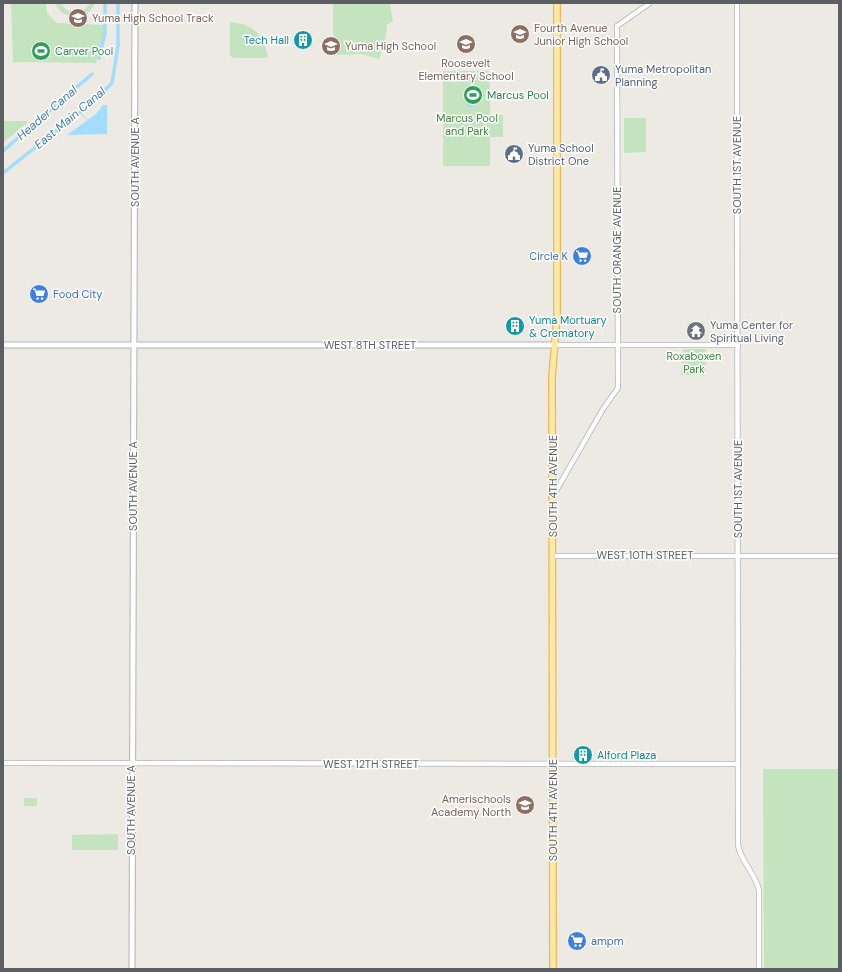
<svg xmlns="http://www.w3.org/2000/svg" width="842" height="972" viewBox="0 0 842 972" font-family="'DM Sans',sans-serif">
  <rect width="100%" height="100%" fill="#edeae3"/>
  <g fill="#c3e4bf">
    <polygon points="11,3 46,3 47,13 57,23 104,25 104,34 96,63 13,62"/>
    <path d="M55 3H61C68 16 83 15 90 3H95C88 22 63 21 55 3Z"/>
    <polygon points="333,3 390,4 393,22 387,24 385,42 379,59 361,54 336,55 336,38 333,34"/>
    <path d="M230 22C254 24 264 35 268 58H233L230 55Z"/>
    <polygon points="443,71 490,71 490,115 503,115 503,137 490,137 490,166 443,166"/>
    <polygon points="624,118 646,118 646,152 624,153"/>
    <polygon points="3,121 27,121 28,122 3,143"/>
    <polygon points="683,349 706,349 706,375 681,375"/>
    <polygon points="763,769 839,769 839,969 764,969"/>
    <rect x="24" y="798" width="13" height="8"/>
    <polygon points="118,834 118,850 72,850 72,835"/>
  </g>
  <g fill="#a3ddfd">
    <polygon points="467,89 479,89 479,102 473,102 473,107 467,107"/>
    <polygon points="103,105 107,105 107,134 67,135 96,114"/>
  </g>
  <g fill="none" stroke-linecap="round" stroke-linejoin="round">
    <polyline stroke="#a3ddfd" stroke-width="1" points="80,112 87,120"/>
    <g stroke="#a3ddfd" stroke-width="3.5">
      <polyline points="99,58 105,33 105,3"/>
      <polyline points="3,151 92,74"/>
      <polyline points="3,173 94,101 112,83 118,46 118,3"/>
    </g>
    <g stroke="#b0b4b8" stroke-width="6">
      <g id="tertiary">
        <path d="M737 3 738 845C741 862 755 873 759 890V969"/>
        <polyline points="555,345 738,345"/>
        <polyline points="553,496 603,409 618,388 617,26 650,3"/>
        <polyline points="553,556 839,556"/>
        <polyline points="3,763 738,764"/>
      </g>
    </g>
    <g stroke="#afb3b8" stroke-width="7">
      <g id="secondary">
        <polyline points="3,345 555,345"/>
        <polyline points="132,969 135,3"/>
      </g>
    </g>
    <g stroke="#edb85b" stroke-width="8">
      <polyline id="primary" points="553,969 552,377 557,317 557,3"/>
    </g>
    <use href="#tertiary" stroke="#fff" stroke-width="4.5"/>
    <use href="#secondary" stroke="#fff" stroke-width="5"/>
    <use href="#primary" stroke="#fde8a8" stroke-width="5.5"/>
  </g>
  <defs>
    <g id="school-disc" transform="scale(1)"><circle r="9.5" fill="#8d6e63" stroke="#fff"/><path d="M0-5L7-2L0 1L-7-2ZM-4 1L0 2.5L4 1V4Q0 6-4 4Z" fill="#fff"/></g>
    <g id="building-disc" transform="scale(1)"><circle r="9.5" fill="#0f9aa8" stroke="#fff"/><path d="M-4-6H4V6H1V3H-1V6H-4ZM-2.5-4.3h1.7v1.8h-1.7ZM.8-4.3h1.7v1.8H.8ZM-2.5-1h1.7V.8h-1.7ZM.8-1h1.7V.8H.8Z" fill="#fff"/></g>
    <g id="stadium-disc" transform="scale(1)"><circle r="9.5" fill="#2e9e5b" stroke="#fff"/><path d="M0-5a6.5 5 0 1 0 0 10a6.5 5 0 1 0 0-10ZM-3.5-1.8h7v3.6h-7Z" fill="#fff"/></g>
    <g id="civic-disc" transform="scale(1)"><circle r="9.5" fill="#5c6f8a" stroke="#fff"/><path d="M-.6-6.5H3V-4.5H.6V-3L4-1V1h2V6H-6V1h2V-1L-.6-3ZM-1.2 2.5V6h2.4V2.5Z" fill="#fff"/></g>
    <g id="supermarket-disc" transform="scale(1)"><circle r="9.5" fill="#3f7fe0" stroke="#fff"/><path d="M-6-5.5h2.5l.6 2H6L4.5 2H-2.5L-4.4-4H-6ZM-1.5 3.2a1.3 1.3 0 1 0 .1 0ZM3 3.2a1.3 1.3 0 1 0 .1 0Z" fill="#fff"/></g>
    <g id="temple-disc" transform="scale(1)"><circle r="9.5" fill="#6b7280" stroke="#fff"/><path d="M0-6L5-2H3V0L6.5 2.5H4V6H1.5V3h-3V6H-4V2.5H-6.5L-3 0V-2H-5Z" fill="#fff"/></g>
  </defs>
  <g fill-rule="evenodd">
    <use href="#school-disc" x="78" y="18"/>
    <use href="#school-disc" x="520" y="34"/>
    <use href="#building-disc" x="303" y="40"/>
    <use href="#school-disc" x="466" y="44"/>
    <use href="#school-disc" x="331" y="46"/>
    <use href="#stadium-disc" x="41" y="51"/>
    <use href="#civic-disc" x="601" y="75"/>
    <use href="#stadium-disc" x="473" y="95"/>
    <use href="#civic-disc" x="514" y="154"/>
    <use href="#supermarket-disc" x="582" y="256"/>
    <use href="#supermarket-disc" x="39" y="294"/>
    <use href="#building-disc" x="515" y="326"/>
    <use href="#temple-disc" x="696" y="331"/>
    <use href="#building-disc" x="583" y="755"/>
    <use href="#school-disc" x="525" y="805"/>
    <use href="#supermarket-disc" x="577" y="941"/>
  </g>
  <g text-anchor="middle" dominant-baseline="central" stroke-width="3" stroke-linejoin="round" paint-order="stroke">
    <g font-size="11" fill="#785e54" stroke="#fff" text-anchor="start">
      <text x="92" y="18">Yuma High School Track</text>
      <text x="534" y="28">Fourth Avenue<tspan x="534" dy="13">Junior High School</tspan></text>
      <text x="345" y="46">Yuma High School</text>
      <text x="466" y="63" text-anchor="middle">Roosevelt<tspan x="466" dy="13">Elementary School</tspan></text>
      <text x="511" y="799" text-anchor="end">Amerischools<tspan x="511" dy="13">Academy North</tspan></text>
    </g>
    <g font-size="11" fill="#0d838f" stroke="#fff" text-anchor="start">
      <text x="289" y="40" text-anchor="end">Tech Hall</text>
      <text x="529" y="320">Yuma Mortuary<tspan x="529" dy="13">&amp; Crematory</tspan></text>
      <text x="597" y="755">Alford Plaza</text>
    </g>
    <g font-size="11" fill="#27864d" stroke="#fff" text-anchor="start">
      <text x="55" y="51">Carver Pool</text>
      <text x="487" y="95">Marcus Pool</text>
    </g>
    <g font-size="11" fill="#4e5e75" stroke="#fff" text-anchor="start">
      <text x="615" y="69">Yuma Metropolitan<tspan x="615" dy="13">Planning</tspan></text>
      <text x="528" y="148">Yuma School<tspan x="528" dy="13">District One</tspan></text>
    </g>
    <g font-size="11" fill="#3b8537" stroke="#fff">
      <text x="467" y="118">Marcus Pool<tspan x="467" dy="13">and Park</tspan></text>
      <text x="694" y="356">Roxaboxen<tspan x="694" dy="13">Park</tspan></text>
    </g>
    <g font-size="11" fill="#5b5f63" stroke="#fff">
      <text transform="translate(135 162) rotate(-90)">SOUTH AVENUE A</text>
      <text transform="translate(737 165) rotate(-90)">SOUTH 1ST AVENUE</text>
      <text transform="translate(617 250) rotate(-90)">SOUTH ORANGE AVENUE</text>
      <text x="370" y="345">WEST 8TH STREET</text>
      <text transform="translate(133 486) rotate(-90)">SOUTH AVENUE A</text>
      <text transform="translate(553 486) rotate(-90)">SOUTH 4TH AVENUE</text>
      <text transform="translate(738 489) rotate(-90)">SOUTH 1ST AVENUE</text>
      <text x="645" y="555">WEST 10TH STREET</text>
      <text x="371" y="764">WEST 12TH STREET</text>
      <text transform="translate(131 810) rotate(-90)">SOUTH AVENUE A</text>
      <text transform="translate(553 810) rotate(-90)">SOUTH 4TH AVENUE</text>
    </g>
    <g font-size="11" fill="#366cbe" stroke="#fff" text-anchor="start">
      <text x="568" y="256" text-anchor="end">Circle K</text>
      <text x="53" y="294">Food City</text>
      <text x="591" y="941">ampm</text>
    </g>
    <g font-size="11" fill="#5b616d" stroke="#fff" text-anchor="start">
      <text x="710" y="325">Yuma Center for<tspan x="710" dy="13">Spiritual Living</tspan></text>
    </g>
    <g font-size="12" font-style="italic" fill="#3e7aa6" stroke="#fff">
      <text transform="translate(47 113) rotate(-41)">Header Canal</text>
      <text transform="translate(70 118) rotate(-40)">East Main Canal</text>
    </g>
  </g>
  <rect width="842" height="972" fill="none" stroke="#5b5f63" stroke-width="8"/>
</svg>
